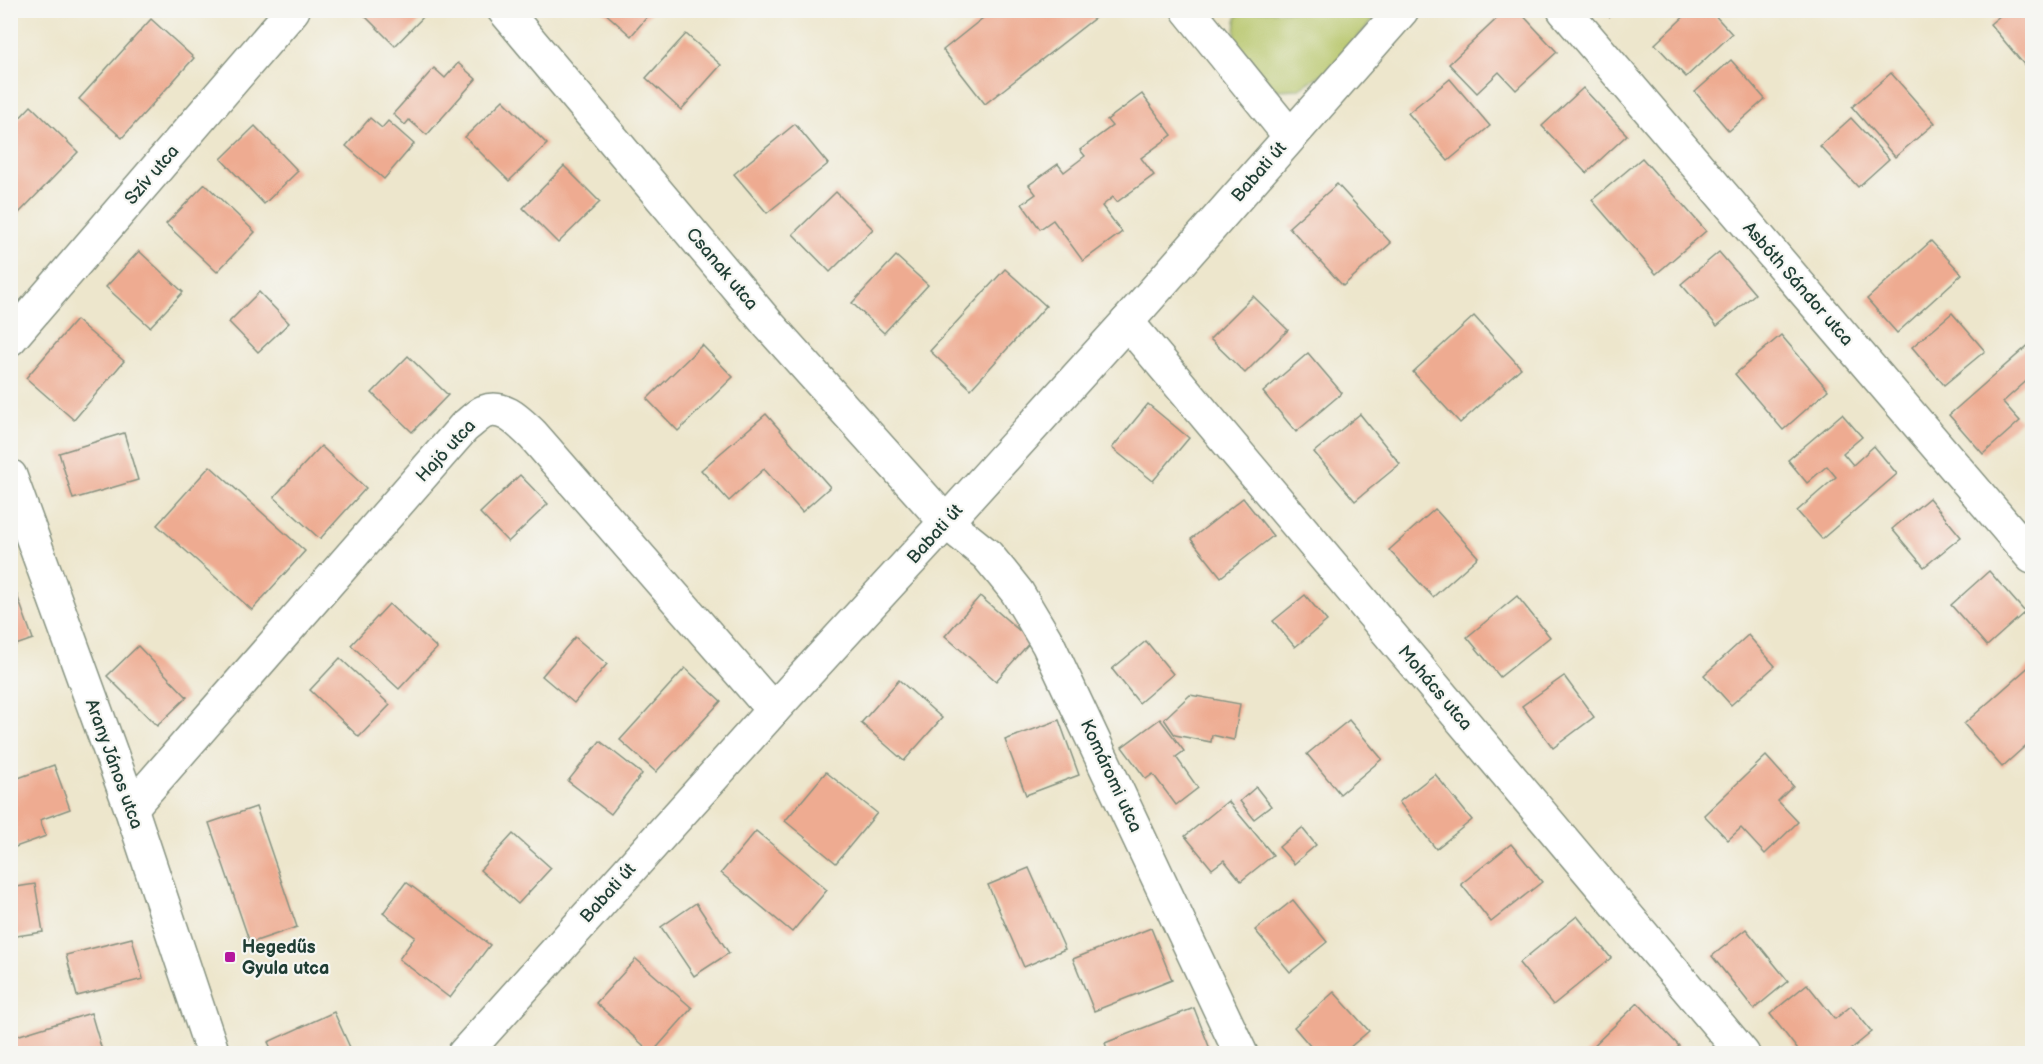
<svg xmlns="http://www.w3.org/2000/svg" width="2043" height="1064" viewBox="0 0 2043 1064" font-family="'Balsamiq Sans',sans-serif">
  <rect width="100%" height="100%" fill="#f6f6f2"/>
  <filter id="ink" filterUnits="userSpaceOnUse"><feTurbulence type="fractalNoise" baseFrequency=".0167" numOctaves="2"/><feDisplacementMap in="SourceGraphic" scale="12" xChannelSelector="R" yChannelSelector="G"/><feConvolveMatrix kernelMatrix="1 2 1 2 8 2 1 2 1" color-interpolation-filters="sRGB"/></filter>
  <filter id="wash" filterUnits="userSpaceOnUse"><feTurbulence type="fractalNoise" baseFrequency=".008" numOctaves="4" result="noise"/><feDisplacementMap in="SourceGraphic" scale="24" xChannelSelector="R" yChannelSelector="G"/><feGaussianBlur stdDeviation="1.35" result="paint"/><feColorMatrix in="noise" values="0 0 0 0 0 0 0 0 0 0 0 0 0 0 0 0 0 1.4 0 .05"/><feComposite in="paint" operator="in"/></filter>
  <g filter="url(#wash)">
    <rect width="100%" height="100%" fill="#ede6cc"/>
    <polygon fill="#b6c568" stroke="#6a814e" stroke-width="1.5" points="1242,11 1381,11 1329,70 1298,89 1276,90 1252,77 1239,59 1235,38 1236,18"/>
    <g id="blocks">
      <g fill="#eeab91">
        <polygon points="359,10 430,10 395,46"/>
        <polygon points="602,10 653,10 631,36"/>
        <polygon points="993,10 1105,10 985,104 943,50"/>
        <polygon points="1506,10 1518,10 1557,52 1516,90 1499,72 1477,93 1449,64"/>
        <polygon points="1604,10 1617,10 1610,17"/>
        <polygon points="1691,10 1710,10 1732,34 1686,77 1655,44"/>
        <polygon points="2007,10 2032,10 2032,62 2026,67 1990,24"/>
        <polygon points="151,19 194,58 122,138 79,99"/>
        <polygon points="686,34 721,65 681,110 646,78"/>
        <polygon points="1731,60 1765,99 1729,131 1695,92"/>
        <polygon points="458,63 476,79 427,135 409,120 405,125 393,114 434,68 445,78"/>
        <polygon points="1891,73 1935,123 1895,157 1852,107"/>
        <polygon points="1450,79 1490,126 1448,161 1408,113"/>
        <polygon points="1583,88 1627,135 1586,173 1542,126"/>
        <polygon points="1142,94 1172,135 1141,158 1154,175 1117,202 1113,197 1102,206 1122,232 1083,261 1053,220 1040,229 1022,204 1036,194 1029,185 1058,164 1064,172 1085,156 1080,150 1112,126 1107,120"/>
        <polygon points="503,100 547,144 509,181 465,137"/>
        <polygon points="31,106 78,152 18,214 10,207 10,128"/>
        <polygon points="370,118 382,128 388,121 414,144 384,179 346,146"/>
        <polygon points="1851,118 1889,159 1858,187 1820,146"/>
        <polygon points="795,124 828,164 767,213 734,174"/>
        <polygon points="255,126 298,171 264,204 221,159"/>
        <polygon points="1642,158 1706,231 1656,274 1592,200"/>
        <polygon points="564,166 600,202 558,243 523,208"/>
        <polygon points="205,184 255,232 217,272 166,224"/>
        <polygon points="1337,184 1391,243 1343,286 1289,227"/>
        <polygon points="836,192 873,229 830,272 793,234"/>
        <polygon points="1931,241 1962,274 1897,333 1867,299"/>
        <polygon points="139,251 183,292 150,327 106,287"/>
        <polygon points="1719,252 1755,294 1717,326 1681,284"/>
        <polygon points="896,256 928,285 884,333 852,303"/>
        <polygon points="1005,269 1046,306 971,389 930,351"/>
        <polygon points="259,292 289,323 258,352 229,322"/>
        <polygon points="1253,296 1288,330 1245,373 1210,339"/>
        <polygon points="1952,313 1985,351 1944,385 1912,347"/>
        <polygon points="1474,316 1521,368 1460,423 1413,372"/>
        <polygon points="76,320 124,361 74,420 26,378"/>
        <polygon points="1781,335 1828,390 1783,430 1735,374"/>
        <polygon points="2032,342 2032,376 2003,402 2020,421 1983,454 1949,415"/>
        <polygon points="702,345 733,377 678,431 647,399"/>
        <polygon points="1308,353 1342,393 1296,432 1263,392"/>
        <polygon points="408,356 448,395 412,432 372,393"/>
        <polygon points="1148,404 1189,438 1153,481 1112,448"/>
        <polygon points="766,414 830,487 802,512 764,469 729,501 701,470"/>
        <polygon points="1360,414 1400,464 1355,501 1314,452"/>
        <polygon points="1842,414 1862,437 1843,453 1853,465 1874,446 1897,474 1822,539 1797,511 1836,477 1827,466 1807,483 1788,460"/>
        <polygon points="124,433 138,480 73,499 59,453"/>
        <polygon points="321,446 366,488 320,539 274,497"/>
        <polygon points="210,466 305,551 252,610 157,525"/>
        <polygon points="520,475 548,504 508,542 480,513"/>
        <polygon points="1243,498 1273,536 1221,577 1191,539"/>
        <polygon points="1929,498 1961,537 1924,567 1892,529"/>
        <polygon points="1435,509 1478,557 1433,597 1389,550"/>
        <polygon points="1989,571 2025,612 1987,646 1951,605"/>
        <polygon points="10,576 33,639 10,647"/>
        <polygon points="1305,595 1327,621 1295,647 1273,621"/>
        <polygon points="980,596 1031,641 996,681 945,636"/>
        <polygon points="1517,596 1550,637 1500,677 1467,637"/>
        <polygon points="389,604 437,648 399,689 351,645"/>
        <polygon points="1748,635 1775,666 1731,705 1704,675"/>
        <polygon points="575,637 607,664 574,703 542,676"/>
        <polygon points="1146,641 1173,674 1139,703 1112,669"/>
        <polygon points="138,646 187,697 157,726 107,676"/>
        <polygon points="340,658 390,705 359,737 310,690"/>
        <polygon points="2032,664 2032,740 2002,767 1964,724"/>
        <polygon points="685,668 721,701 656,772 620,740"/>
        <polygon points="1564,676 1594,717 1553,748 1522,706"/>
        <polygon points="899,680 942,718 904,761 861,723"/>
        <polygon points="1190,695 1240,704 1234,740 1212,735 1211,742 1175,735 1164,719"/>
        <polygon points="1160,719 1184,751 1176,757 1198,788 1176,805 1153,774 1146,779 1122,747"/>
        <polygon points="1059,720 1079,775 1026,795 1005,740"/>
        <polygon points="1349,720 1382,759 1340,794 1307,754"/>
        <polygon points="600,741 642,774 611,814 568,781"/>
        <polygon points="1766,756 1793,786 1778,801 1798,822 1765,854 1741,828 1728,840 1704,815"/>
        <polygon points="54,765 70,809 40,820 46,836 10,849 10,781"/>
        <polygon points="826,772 877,813 836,863 785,821"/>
        <polygon points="1435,774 1472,820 1436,849 1399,802"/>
        <polygon points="1256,787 1271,806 1254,819 1240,801"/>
        <polygon points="1228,801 1273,855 1241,881 1224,860 1212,869 1185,836"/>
        <polygon points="256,807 297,927 250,943 209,823"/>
        <polygon points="1302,828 1316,845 1294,864 1279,847"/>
        <polygon points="756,831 827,890 792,932 721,873"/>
        <polygon points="513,834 551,868 518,904 480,870"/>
        <polygon points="1511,844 1542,882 1491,922 1461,884"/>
        <polygon points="1029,868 1065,949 1024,967 988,885"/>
        <polygon points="406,882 490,945 450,998 399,959 415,937 383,913"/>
        <polygon points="35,884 43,932 10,937 10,888"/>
        <polygon points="1293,900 1327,942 1290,972 1255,930"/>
        <polygon points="696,903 729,953 694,976 661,927"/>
        <polygon points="1577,916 1611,958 1553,1005 1519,963"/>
        <polygon points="1151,928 1172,980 1094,1011 1073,959"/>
        <polygon points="1746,929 1788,981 1754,1009 1712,956"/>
        <polygon points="132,938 143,979 77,996 66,955"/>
        <polygon points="636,959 692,1008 652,1053 596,1003"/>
        <polygon points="1807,984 1835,1019 1851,1006 1872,1032 1845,1054 1801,1054 1770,1014"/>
        <polygon points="1334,992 1369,1031 1342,1054 1317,1054 1294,1027"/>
        <polygon points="1638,1003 1679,1046 1671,1054 1585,1054"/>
        <polygon points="1194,1008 1212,1054 1109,1054 1105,1043"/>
        <polygon points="334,1012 353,1054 274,1054 268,1042"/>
        <polygon points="91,1013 103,1054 14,1054 10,1038"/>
      </g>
    </g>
  </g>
  <g filter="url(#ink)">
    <use href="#blocks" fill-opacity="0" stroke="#869280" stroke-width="1.5"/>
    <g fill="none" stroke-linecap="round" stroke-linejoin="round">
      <g stroke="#869280" stroke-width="36">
        <g id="minor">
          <polyline points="504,10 768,324 946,522 987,555 1001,572 1017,592 1048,644 1241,1054"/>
          <polyline points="1188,10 1290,136"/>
          <polyline points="1564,10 2032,557"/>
          <polyline points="1127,322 1743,1054"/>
          <polyline points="10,339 293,10"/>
          <polyline points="10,476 131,808 213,1054"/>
          <path d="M131 808 464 427C470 423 477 415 484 412 504 404 520 423 533 435L773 710"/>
          <polyline points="464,1054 773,710 946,522 1127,322 1402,10"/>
        </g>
      </g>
      <use href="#minor" stroke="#fff" stroke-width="33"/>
    </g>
  </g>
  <rect fill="#b5179e" stroke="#f6f6f2" stroke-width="2" x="224" y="951" width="12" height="12" rx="3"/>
  <g text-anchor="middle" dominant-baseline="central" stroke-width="4.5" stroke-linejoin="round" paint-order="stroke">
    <g font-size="18" fill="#1f3d34" stroke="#f6f6f2">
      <text transform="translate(1259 172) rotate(-49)">Babati út</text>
      <text transform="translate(152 175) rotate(-49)">Szív utca</text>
      <text transform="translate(722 269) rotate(50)">Csanak utca</text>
      <text transform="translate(1798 284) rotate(49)">Asbóth Sándor utca</text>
      <text transform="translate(446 451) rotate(-47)">Hajó utca</text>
      <text transform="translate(935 534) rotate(-48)">Babati út</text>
      <text transform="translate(1435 688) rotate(50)">Mohács utca</text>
      <text transform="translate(114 764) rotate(70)">Arany János utca</text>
      <text transform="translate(1111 776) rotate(65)">Komáromi utca</text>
      <text transform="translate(608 893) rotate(-48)">Babati út</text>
    </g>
    <g font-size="18" font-weight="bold" fill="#1f3d34" stroke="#f6f6f2" text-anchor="start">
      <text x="242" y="947">Hegedűs<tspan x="242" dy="21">Gyula utca</tspan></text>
    </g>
  </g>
  <rect width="2043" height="1064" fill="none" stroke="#f6f6f2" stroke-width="36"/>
</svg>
